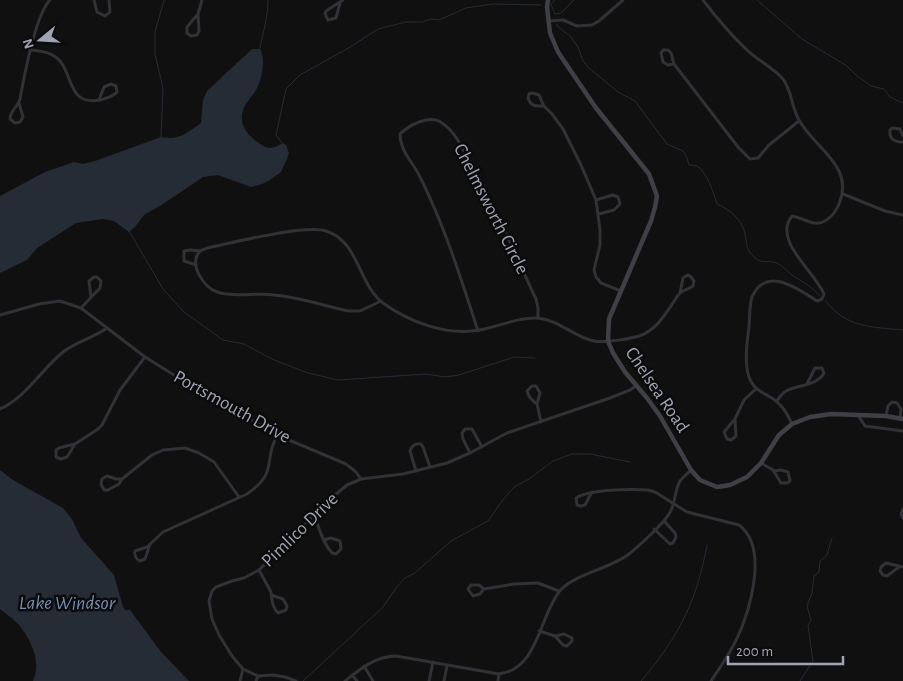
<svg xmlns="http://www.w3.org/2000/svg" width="903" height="681" viewBox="0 0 903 681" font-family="'Alegreya Sans',sans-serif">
  <rect width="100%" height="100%" fill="#101011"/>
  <g fill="#262c35">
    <path d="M252 49H260C266 60 262 79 256 90 252 97 245 103 243 110 238 124 248 136 259 143 268 150 273 149 283 143L286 145 289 153 287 159 281 172 270 180 262 184 251 187 218 175 203 177 163 204 144 215 135 227 129 232 114 221 103 219 76 223 37 248 27 260 0 273V196L45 172 74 162 83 164 95 161 161 137C178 141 187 133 201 123L203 100 207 91Z"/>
    <path d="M0 470 13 480 63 508 72 519 81 538 114 575 123 607 125 610H130L161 652 189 681H33C42 662 31 640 19 625 14 619 6 614 0 609Z"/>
  </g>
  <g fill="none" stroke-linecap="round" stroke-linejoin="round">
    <g stroke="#262c35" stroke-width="1">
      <polyline points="554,0 551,4 555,14 561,13 574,0"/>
      <polyline points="757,0 802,39 847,66 857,76 871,86 884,89 890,97 903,103"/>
      <path d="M557 24V26L570 36 578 47 583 61 589 68 618 92 635 101 667 144 683 151 687 158 689 165C691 165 695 165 697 166 707 172 714 194 717 204 729 209 743 220 745 234 748 246 744 247 755 258 761 264 769 260 777 263 783 266 787 271 792 275 802 282 812 286 820 296"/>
      <path d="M260 48C263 32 268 17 268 0"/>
      <polyline points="161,137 163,88 155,54 155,32 164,0"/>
      <polyline points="282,143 276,135 286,89 300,75 352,46 378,29 406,22 422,22 431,19 439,20 466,8 492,4 541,5"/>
      <polyline points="129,231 163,289 184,312 223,340 244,344 274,360 308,373 338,380 426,374 445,377 459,375 514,357 535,358"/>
      <path d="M826 301C846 328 872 327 903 330"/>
      <polyline points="303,681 383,607 396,588 405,578 415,573 451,541 488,521 502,501 514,487 529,479 553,461 572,454 590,454 630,462"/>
      <path d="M641 681C678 638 697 601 707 545"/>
      <polyline points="800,681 813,661 808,626 811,620 807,606 812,593 814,576 819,572 820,561 827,555 832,538"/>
    </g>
    <g stroke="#313136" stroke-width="3">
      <polyline points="94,0 97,12 105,16 110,12 109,0"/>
      <path d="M703 0C716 17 730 34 746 49 757 60 772 67 782 78 792 89 791 107 799 120 815 149 855 166 839 204 834 216 823 227 810 222 803 220 799 217 792 216 772 240 815 272 824 294L822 299 817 301C798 289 766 265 752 297 749 306 750 318 749 327 747 342 744 363 749 377 754 392 767 393 777 402 785 408 788 416 792 424"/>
      <polyline points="340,3 336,18 328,20 325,14 326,11 343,0"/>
      <polyline points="198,14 187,27 187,33 191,36 197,35 199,31 198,14 202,0"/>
      <polyline points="548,21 563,20 577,26 592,25 599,21 623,0"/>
      <path d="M32 50C39 51 49 52 54 56 74 67 65 107 100 100 106 98 113 97 117 92L116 86 111 84 104 87 99 100"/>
      <polyline points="674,64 668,65 663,62 661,53 663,50 668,50 671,53 674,64 738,147 750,159 758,158 769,145 799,121"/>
      <path d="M19 103 23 117 20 122 15 123 10 119C10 110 18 107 20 99 24 77 36 14 50 0"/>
      <path d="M544 106C536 106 531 107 528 98L529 94 532 93 539 95 544 106 552 114 563 129 581 165 596 200 600 230V245L594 270 596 277 601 283 621 291"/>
      <path d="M903 136 900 129 892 128 890 130C889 139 894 142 903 142"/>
      <polyline points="843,194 885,211 903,215"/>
      <polyline points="596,200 613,195 618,197 620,204 614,210 599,214"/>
      <polyline points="196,265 184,261 184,251 190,250 200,251"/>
      <path d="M381 301 360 311H349C324 306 299 297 274 295 256 292 235 298 217 292 204 288 188 264 200 251 202 250 205 249 207 248 232 243 305 224 326 231 359 241 358 284 383 303 409 322 447 336 479 330 499 327 517 317 538 318 559 320 574 337 594 341 603 343 629 339 639 336 655 331 664 316 673 303 675 300 677 296 680 293 683 290 689 289 693 286L694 281 691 277 688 275 683 278 680 293"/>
      <polyline points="81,308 100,288 101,281 97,277 94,277 89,281 91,297"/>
      <polyline points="0,315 39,304 60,301 81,308 145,357 174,375 245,417 289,440 346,464 356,472 361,479"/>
      <path d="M478 331C461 279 445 227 421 179 414 163 400 152 400 134 409 125 430 114 442 123 453 130 461 145 467 156 494 202 513 251 536 299L538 308V318"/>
      <path d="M777 401C780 396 783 392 788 390 799 385 818 385 824 373L822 368H815L807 384"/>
      <path d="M537 404C532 400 529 398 527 391L532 386H536L540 393 537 404 541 422"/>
      <path d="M0 409C26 397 41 370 63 352 76 342 93 338 107 328"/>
      <polyline points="858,415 865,426 903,431"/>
      <polyline points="886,416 888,406 892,402 897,403 901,409 900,418"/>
      <polyline points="735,419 736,436 731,440 727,439 724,432 735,419 744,400 756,389"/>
      <polyline points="75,444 67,457 61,459 56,457 56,450 59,448 75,444 98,429 102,425 120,390 145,357"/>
      <polyline points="470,453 463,439 462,433 465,429 472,429 482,447"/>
      <polyline points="761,463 773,470 781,483 787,483 790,481 788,472 781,470 774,471"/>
      <path d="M416 471 410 451C412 445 415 443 421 444L423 447 430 467"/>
      <polyline points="122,479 119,484 108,490 104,490 101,484 102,479 107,476 116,479 122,479 152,455 163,450 185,448 199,453 214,462 239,497"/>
      <path d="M592 492 585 505 581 506 577 505 576 498C589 489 632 489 648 490L655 492 687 512 739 525C766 545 753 597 743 624 736 644 723 663 711 681"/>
      <polyline points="903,509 901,514 903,518"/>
      <path d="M314 515C319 528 323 543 332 553L336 554 341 549 340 541 331 538 324 540"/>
      <polyline points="654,529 670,544 673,543 676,537 675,533 664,521"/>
      <path d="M150 544 145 559 140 561C136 559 134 555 135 551L147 547 163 532 247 494C280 471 262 460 278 434"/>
      <polyline points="899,567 887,576 883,575 880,571 881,567 886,563 903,567"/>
      <path d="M259 570 271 592C272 600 272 607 278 613L286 610 287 606 283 599 271 595"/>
      <polyline points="484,589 480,594 473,596 468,589 471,585 479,585 484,589 514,584 538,583 559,591"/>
      <polyline points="539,631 555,636 563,645 567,646 572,641 572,638 564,634 555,636"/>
      <polyline points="364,666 373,681"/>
      <polyline points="352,675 357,681"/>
      <polyline points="240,681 243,669"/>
      <polyline points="256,681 258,676"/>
      <polyline points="296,681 285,677 273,675 258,676 243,669 232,656 219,635 212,619 209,601 212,591 216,587 232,581 244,578 259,570 329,500 347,485 361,479 403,474 447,463 470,453 507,433 610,398 630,390 637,385"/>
      <path d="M345 681C360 669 376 656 396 656L499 674C538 669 539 618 559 592 571 575 610 569 629 554 639 546 663 524 669 514 676 504 674 491 680 481 683 477 687 474 691 470"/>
      <polyline points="429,681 433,662"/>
      <polyline points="444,681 447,666"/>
      <polyline points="498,681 499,674"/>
    </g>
    <polyline stroke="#3f3f46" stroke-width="4.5" points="548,0 547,7 550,33 558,52 596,108 649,174 657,196 655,207 651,221 609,319 608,341 613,353 625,372 647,398 660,416 691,470 700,480 717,487 730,485 747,477 761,463 779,435 792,424 810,417 831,414 886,416 903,419"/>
  </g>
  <g text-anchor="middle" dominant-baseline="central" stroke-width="5" stroke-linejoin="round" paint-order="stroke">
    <g font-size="19" fill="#a0a3b3" stroke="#0b0b0c">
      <text transform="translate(491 209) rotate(63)">Chelmsworth Circle</text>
      <text transform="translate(657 390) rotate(56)">Chelsea Road</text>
      <text transform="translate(232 407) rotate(29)">Portsmouth Drive</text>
      <text transform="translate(300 530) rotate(-44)">Pimlico Drive</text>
    </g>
    <g font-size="20" font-style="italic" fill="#748db0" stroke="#0b0b0c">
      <text x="67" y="603">Lake Windsor</text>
    </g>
  </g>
  <g transform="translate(40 40) rotate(252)" stroke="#0b0b0c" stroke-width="4" paint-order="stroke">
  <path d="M0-4L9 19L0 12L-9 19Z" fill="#a0a3b3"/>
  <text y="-8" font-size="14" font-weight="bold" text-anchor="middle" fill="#a0a3b3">N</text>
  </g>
  <path d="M728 656v8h115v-8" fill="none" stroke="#a0a3b3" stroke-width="2.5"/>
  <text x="736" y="656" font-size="15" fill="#a0a3b3" stroke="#0b0b0c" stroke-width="4" paint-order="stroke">200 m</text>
</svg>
